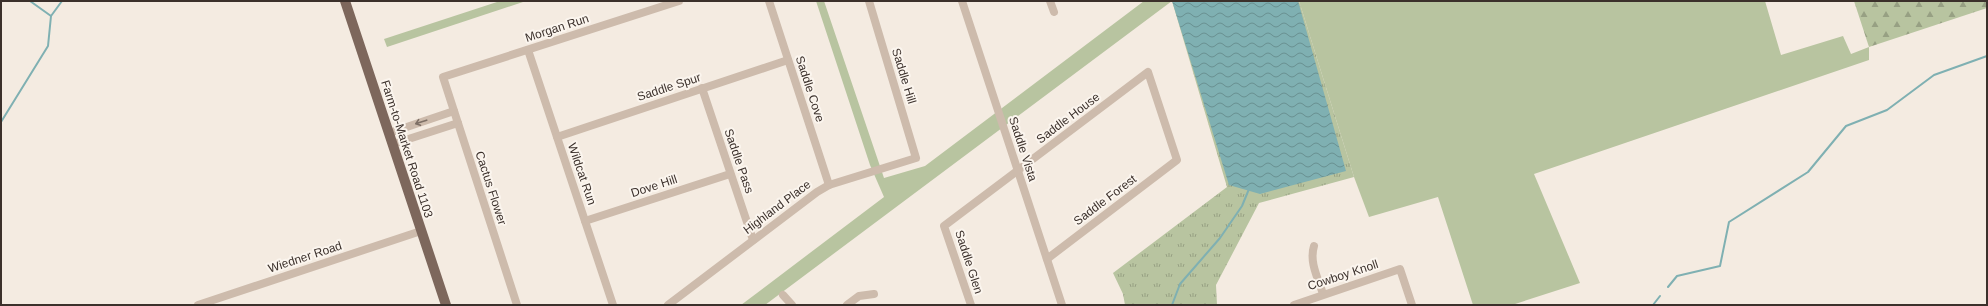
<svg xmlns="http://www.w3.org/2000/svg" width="1988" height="306" viewBox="0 0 1988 306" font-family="Arial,sans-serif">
  <defs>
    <pattern id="forest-firs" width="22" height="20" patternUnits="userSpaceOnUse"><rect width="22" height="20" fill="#b8c4a0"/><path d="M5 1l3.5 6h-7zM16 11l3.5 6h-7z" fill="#97a083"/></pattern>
    <pattern id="park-tufts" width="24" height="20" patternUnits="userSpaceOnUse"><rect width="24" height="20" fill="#b8c4a0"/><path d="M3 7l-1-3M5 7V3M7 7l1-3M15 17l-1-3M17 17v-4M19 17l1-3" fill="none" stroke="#97a083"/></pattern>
    <pattern id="water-waves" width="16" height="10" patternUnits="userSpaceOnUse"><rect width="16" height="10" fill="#7fb0b2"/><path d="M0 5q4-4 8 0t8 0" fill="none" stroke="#699091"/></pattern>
  </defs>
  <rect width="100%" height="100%" fill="#f4ebe1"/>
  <g fill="#b8c4a0">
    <polygon points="500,1 526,1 387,47 384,39"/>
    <polygon points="816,1 824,1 884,178 925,166 1144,1 1172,1 765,305 741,305 884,197 870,165"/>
    <polygon points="1299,1 1765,1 1781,55 1843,36 1851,54 1869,47 1869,60 1534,174 1580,283 1512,305 1473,305 1438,197 1369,217 1354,177"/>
  </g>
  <polygon fill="url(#forest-firs)" points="1854,1 1987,1 1987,8 1869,47"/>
  <polygon fill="url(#park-tufts)" points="1172,1 1299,1 1354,177 1259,203 1216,285 1217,305 1125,305 1123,294 1113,273 1227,187"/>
  <polygon fill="url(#water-waves)" points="1172,1 1298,1 1346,171 1260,194 1229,185"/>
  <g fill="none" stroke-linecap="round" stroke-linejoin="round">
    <g stroke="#7fb0b2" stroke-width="2">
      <polyline points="30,1 51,16"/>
      <polyline points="1,122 48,46 51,16 62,1"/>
      <polyline points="1668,287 1677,276 1720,266 1729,222 1808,172 1846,126 1887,110 1934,75 1987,56"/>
      <polyline points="1172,305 1180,284 1220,238 1242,206 1249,189"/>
      <polyline points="1653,305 1660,296"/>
    </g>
    <g stroke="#cdbbac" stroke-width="8">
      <polyline points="769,1 829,185"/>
      <polyline points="962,1 1062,305"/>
      <polyline points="1050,1 1054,12"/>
      <polyline points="528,50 613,305"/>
      <polyline points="702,88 753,240"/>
      <polyline points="389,133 454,111"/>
      <polyline points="557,137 788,60"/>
      <polyline points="393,144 458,123"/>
      <polyline points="585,221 730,174"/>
      <path d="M1314 246C1309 262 1318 278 1323 294"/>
      <polyline points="783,295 792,305"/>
      <polyline points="198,305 421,231"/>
      <polyline points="517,305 443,77 679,1"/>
      <polyline points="668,305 817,192 829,185 916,158 869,1"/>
      <polyline points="847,305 859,296 874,294"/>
      <polyline points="971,305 944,226 1148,72 1177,160 1047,259"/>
      <polyline points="1294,305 1400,269 1412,305"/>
    </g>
    <polyline stroke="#7d675c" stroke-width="10" points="345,1 446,305"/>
  </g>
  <defs><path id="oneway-shaft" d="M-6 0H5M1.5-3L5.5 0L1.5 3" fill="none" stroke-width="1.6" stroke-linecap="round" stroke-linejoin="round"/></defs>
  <use stroke="#7d6f65" href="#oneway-shaft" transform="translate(421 122) rotate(162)"/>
  <g text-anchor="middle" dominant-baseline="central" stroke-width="4" stroke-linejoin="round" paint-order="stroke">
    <g font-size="12" fill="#3b302b" stroke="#fbf5ee">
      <text transform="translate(557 28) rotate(-18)">Morgan Run</text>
      <text transform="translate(904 76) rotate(73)">Saddle Hill</text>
      <text transform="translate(669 87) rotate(-18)">Saddle Spur</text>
      <text transform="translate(810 89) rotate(72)">Saddle Cove</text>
      <text transform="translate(1068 118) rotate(-37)">Saddle House</text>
      <text transform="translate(407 149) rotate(72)">Farm-to-Market Road 1103</text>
      <text transform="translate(1023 149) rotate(72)">Saddle Vista</text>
      <text transform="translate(739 161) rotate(71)">Saddle Pass</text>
      <text transform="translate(582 174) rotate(71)">Wildcat Run</text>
      <text transform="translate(654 186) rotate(-18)">Dove Hill</text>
      <text transform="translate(491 188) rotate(72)">Cactus Flower</text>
      <text transform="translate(1105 200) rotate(-37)">Saddle Forest</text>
      <text transform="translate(777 207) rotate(-37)">Highland Place</text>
      <text transform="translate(305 257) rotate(-18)">Wiedner Road</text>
      <text transform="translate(969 262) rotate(72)">Saddle Glen</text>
      <text transform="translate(1343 275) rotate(-18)">Cowboy Knoll</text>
    </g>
  </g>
  <rect width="1988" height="306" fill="none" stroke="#3b302b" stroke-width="4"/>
</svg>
